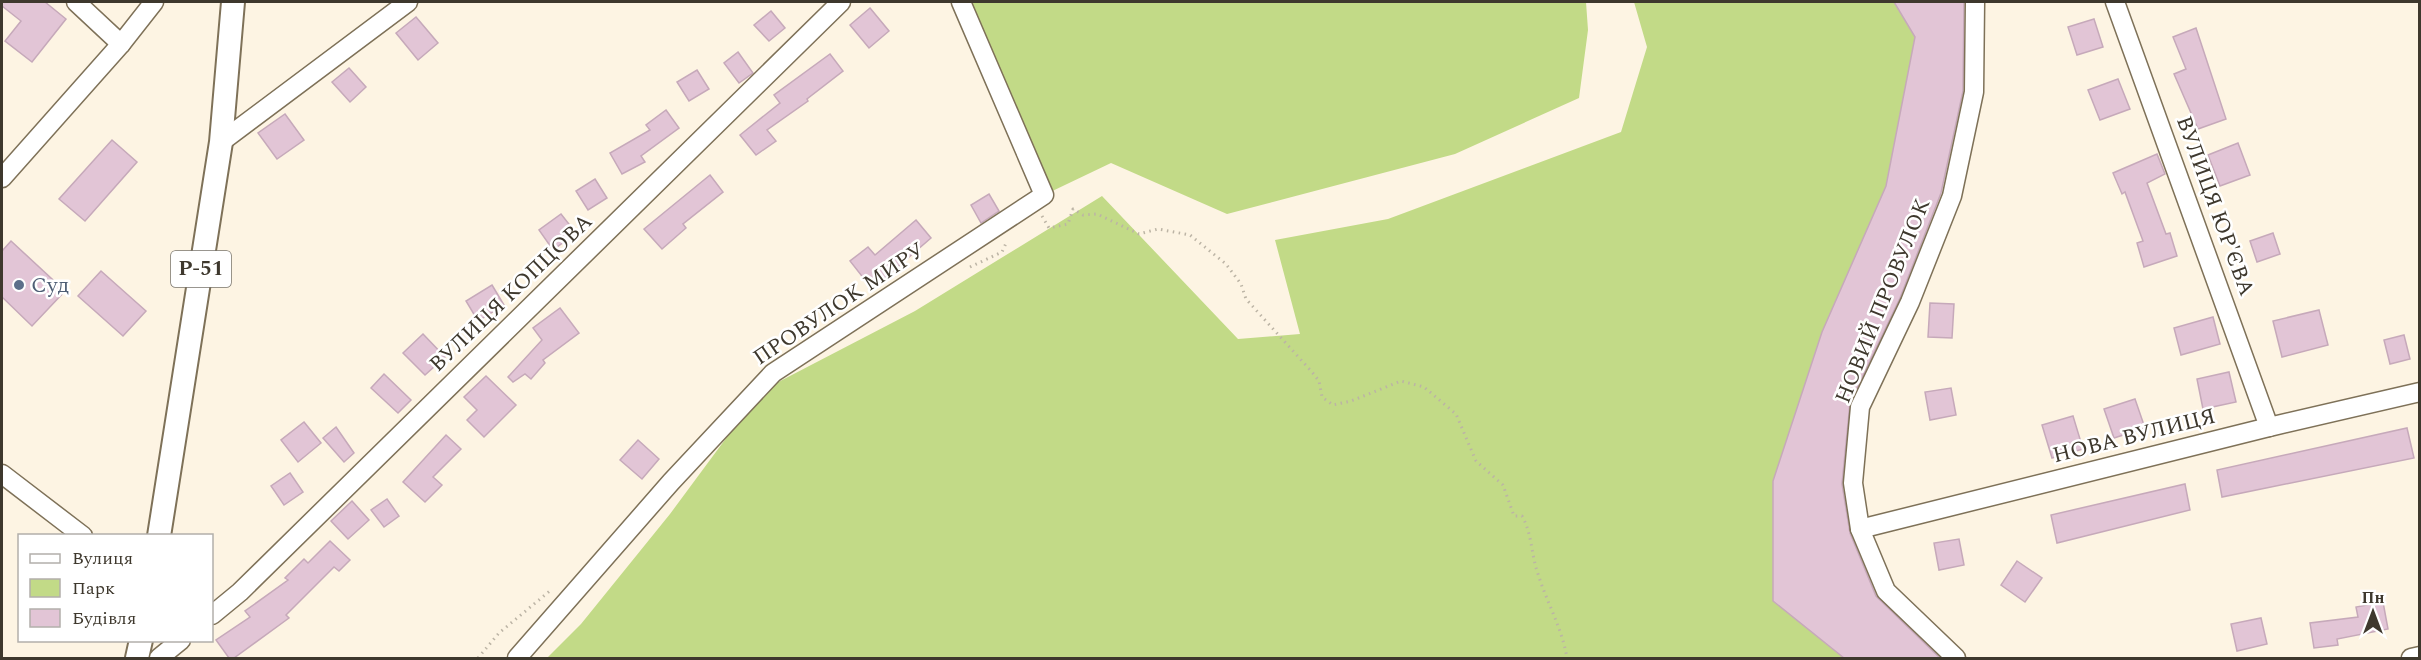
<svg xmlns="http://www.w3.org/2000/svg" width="2421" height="660" viewBox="0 0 2421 660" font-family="Spectral,serif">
  <rect width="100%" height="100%" fill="#fdf4e3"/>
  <g fill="#c2da87">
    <polygon points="962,2 1586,2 1588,30 1579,98 1455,154 1227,214 1111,163 1044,195"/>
    <polygon points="1634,2 1894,2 1915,37 1886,186 1773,601 1844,658 547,658 581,624 670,514 761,391 915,311 1102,196 1238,339 1300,334 1275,240 1388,219 1621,132 1647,47"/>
  </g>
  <g fill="#e2c5d6" stroke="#c6a9ba" stroke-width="1.5">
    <polygon points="2,2 45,2 66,19 32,62 5,41 21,21 2,6"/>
    <polygon points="1894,2 1964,2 1963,91 1941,193 1900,298 1850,403 1842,484 1850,533 1876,596 1940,658 1844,658 1773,601 1773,481 1822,332 1886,186 1915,37"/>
    <polygon points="870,8 889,31 869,48 850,25"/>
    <polygon points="771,11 785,28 769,41 754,25"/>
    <polygon points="416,17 438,43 418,60 396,33"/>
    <polygon points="2094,19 2103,47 2077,55 2068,27"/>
    <polygon points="2196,28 2226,119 2198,129 2174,74 2186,69 2173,37"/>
    <polygon points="738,52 753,73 739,83 724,63"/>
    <polygon points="830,54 843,71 807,99 808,101 767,130 776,141 756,155 740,135 780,103 774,95"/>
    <polygon points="349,68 366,87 350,102 332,82"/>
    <polygon points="697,70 709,89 689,101 677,82"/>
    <polygon points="2118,79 2130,109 2100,120 2088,90"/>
    <polygon points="666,110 679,128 641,156 645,162 622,174 610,153 650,130 646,125"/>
    <polygon points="285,114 304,140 277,159 258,133"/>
    <polygon points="112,140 137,162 85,221 59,199"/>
    <polygon points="2238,143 2250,175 2220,186 2208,155"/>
    <polygon points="2157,154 2165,174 2147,183 2166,234 2170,233 2177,256 2144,267 2137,243 2143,241 2125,192 2122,194 2113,173"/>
    <polygon points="710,175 723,192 683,224 686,228 662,249 644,229"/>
    <polygon points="595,179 607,198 588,210 576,191"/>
    <polygon points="989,194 999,211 981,223 971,205"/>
    <polygon points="561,214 576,233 553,250 539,230"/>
    <polygon points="916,220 931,238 872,289 850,261 868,247 875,255"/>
    <polygon points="2273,233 2280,254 2257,262 2250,241"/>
    <polygon points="11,241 65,291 32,326 2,297 2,251"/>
    <polygon points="101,271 146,311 123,336 78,296"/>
    <polygon points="492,285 504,305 478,321 466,301"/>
    <polygon points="1930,303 1954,304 1952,338 1928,337"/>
    <polygon points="560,308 579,333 543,360 545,363 531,379 525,374 513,382 508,377 542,340 533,328"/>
    <polygon points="2319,310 2328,345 2282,357 2273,321"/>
    <polygon points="2213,317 2220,344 2181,355 2174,328"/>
    <polygon points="423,334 445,357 425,375 403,353"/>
    <polygon points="2404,335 2410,359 2390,364 2384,340"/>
    <polygon points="2229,372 2236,402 2203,409 2197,379"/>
    <polygon points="384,374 411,400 398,413 371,388"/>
    <polygon points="486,376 516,405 484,437 467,420 477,410 464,397"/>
    <polygon points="1951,388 1956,415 1930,420 1925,392"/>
    <polygon points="2135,399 2145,428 2114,438 2104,409"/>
    <polygon points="2073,416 2083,449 2052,458 2042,425"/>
    <polygon points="304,422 321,443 298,462 281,440"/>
    <polygon points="336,427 354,453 344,462 323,438"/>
    <polygon points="2407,428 2414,458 2222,497 2217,470"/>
    <polygon points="446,435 461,449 433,477 442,485 425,502 403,482"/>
    <polygon points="638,440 659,459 642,479 620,460"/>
    <polygon points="290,473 303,492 284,505 271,486"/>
    <polygon points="2185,484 2190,510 2057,543 2051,515"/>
    <polygon points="387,499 399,516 384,527 371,510"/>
    <polygon points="352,501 369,520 348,539 331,521"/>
    <polygon points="1959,539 1964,565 1939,570 1934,543"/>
    <polygon points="330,541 350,560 339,571 334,567 286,615 289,618 234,658 229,658 216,640 250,617 245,611 288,580 285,578 304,559 308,563"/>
    <polygon points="2017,561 2042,578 2025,602 2001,585"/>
    <polygon points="2383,602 2388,629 2337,639 2338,645 2314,648 2310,623 2358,617 2356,607"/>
    <polygon points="2261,618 2267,644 2237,651 2231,624"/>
  </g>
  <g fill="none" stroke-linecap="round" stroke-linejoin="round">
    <g stroke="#7e7158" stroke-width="21">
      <g id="minor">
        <polyline points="76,2 121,44"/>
        <polyline points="2115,2 2269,427"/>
        <polyline points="221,142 408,2"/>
        <polyline points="2,178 121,44 154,2"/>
        <polyline points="2,474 83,536"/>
        <polyline points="1860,529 2269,427 2420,392"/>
        <polyline points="212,615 240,592 841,2"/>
        <polyline points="159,658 181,640"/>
        <polyline points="517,658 671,482 773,373 1044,195 961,2"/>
        <polyline points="1956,658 1886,591 1860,529 1853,483 1860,407 1910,302 1952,196 1974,92 1975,2"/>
        <polyline points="2411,658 2420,656"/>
      </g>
    </g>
    <g stroke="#7e7158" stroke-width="26">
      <g id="major">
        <polyline points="159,536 221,142 233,2"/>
        <polyline points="137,658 141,640"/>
      </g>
    </g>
    <g stroke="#bcb4a5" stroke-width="3" stroke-dasharray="1.5 4.5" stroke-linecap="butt">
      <path d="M1042 216 1049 228 1068 224 1073 209 1083 215 1097 214 1139 234 1158 229 1190 235 1226 264 1241 284 1246 299 1312 372 1319 381 1322 397 1333 405 1351 401 1401 381 1424 387 1456 414 1476 461 1503 485 1514 516H1522C1532 533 1531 554 1538 574 1547 603 1562 628 1567 658"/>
      <polyline points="970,267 1002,252 1007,241"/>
      <polyline points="478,658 499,633 551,590"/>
    </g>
    <use href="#minor" stroke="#fff" stroke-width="18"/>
    <use href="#major" stroke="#fff" stroke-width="22"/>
  </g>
  <circle fill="#5c6f8a" stroke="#fff" stroke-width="2" cx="19" cy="285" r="6"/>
  <g text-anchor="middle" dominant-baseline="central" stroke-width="5" stroke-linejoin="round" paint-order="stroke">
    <rect fill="#fff" stroke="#78746c" stroke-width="1.5" x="171" y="251" width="60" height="36" rx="4.5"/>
    <g font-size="21" font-weight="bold" fill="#3e382d">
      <text x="201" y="269">Р-51</text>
    </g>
    <g font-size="22" fill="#3e382d" stroke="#fff">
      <text transform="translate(2215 206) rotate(70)">ВУЛИЦЯ ЮР'ЄВА</text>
      <text transform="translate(511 293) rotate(-44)">ВУЛИЦЯ КОПЦОВА</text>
      <text transform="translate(1883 301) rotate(-68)">НОВИЙ ПРОВУЛОК</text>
      <text transform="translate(839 304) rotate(-34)">ПРОВУЛОК МИРУ</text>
      <text transform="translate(2134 436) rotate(-14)">НОВА ВУЛИЦЯ</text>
    </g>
    <g font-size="22" fill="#4e5e75" stroke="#fff" text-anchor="start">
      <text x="31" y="285">Суд</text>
    </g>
  </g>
  <rect width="2421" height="660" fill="none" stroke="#3e382d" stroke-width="6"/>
  <rect x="18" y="534" width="195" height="108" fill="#ffffff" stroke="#b2afab" stroke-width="1.5"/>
  <rect x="30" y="554" width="30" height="9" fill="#ffffff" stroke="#b2afab" stroke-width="1.5"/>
  <text x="72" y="564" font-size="18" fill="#3e382d">Вулиця</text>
  <rect x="30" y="579" width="30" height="18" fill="#c2da87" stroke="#b2afab" stroke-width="1.5"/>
  <text x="72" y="594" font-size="18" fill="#3e382d">Парк</text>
  <rect x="30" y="609" width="30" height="18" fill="#e2c5d6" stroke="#b2afab" stroke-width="1.5"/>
  <text x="72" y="624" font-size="18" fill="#3e382d">Будівля</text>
  <g transform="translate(2373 612)" stroke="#ffffff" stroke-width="4.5" paint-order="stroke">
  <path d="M0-4.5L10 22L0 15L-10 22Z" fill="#3e382d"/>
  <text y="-9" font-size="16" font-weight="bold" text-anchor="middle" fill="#3e382d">Пн</text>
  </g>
</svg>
